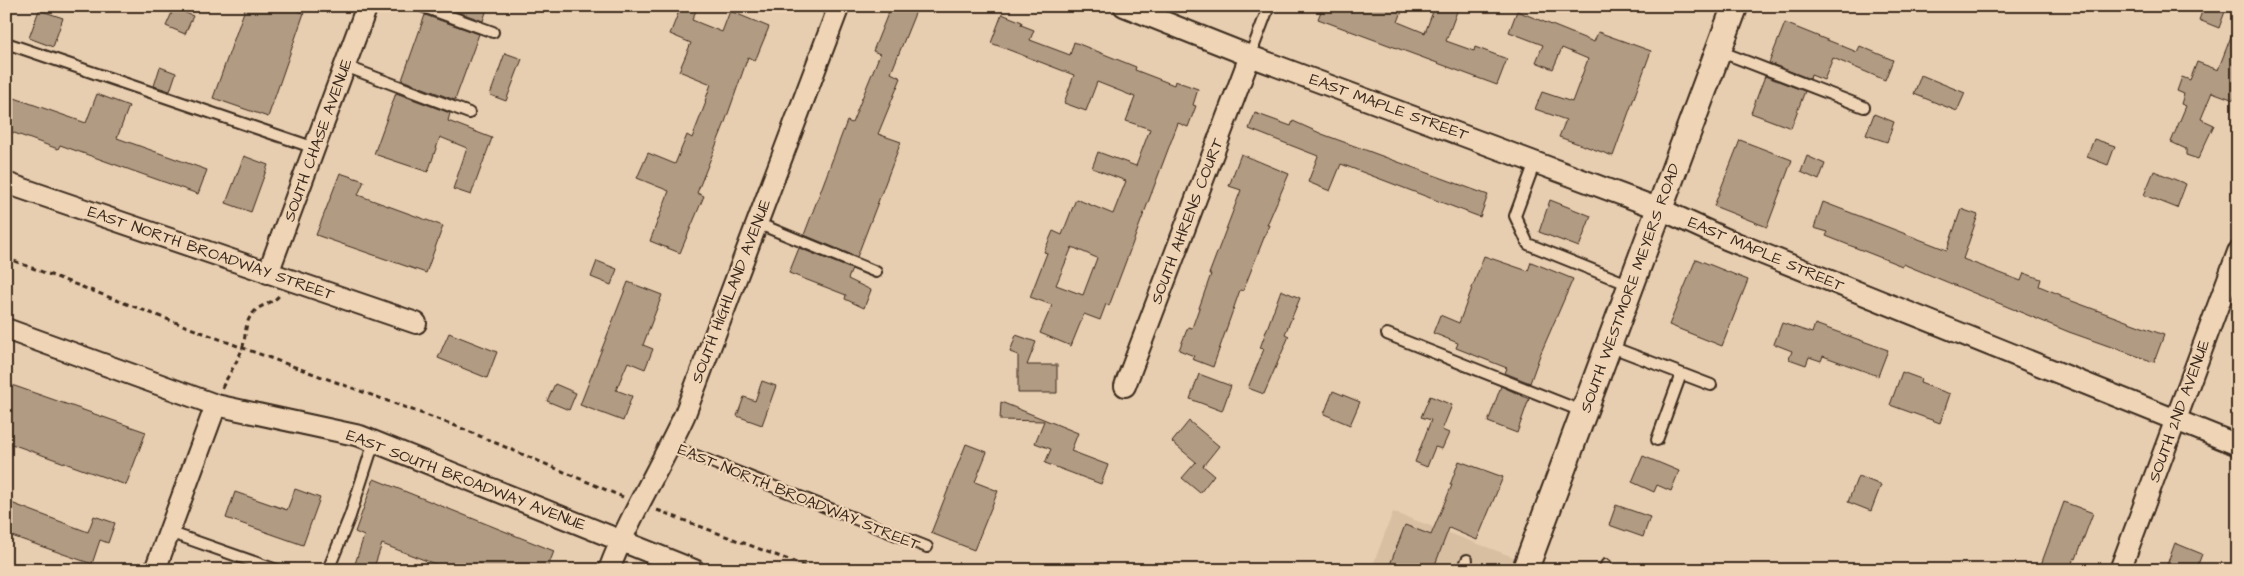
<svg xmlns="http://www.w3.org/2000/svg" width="2244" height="576" viewBox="0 0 2244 576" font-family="'Architects Daughter',sans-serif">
  <rect width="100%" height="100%" fill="#e8ceb0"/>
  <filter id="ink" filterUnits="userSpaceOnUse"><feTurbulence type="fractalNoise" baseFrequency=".02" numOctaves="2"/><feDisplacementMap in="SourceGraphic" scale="10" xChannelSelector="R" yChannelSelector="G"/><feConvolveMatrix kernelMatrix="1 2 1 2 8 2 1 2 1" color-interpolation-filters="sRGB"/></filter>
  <g filter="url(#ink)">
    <polygon fill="#d8bfa2" points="1393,512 1516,558 1512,570 1371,570"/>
    <g fill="#b29b83" stroke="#3b2a1e" fill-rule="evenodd">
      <polygon points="246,6 283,6 304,13 268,117 213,98"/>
      <polygon points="442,6 488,6 483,21"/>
      <polygon points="681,6 698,6 692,20 722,32 730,11 769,27 755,61 748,57 724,125 697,193 704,196 680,253 650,241 669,191 637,178 648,153 675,164 687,135 692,138 706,102 705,101 711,84 679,71 691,43 670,34"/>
      <polygon points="891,6 918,6 891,73 901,78 878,134 901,142 857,257 804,235 847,121 852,123 880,54 873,51"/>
      <polygon points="1323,6 1404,6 1398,22 1425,33 1435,6 1459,6 1446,41 1474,51 1475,47 1507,59 1497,85 1318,19"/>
      <polygon points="2204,6 2227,6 2219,28 2199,20"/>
      <polygon points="174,8 193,16 185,34 166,26"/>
      <polygon points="39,10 63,18 53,47 29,38"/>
      <polygon points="1517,11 1594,42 1598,32 1651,51 1613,156 1559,137 1566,120 1535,109 1542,92 1572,102 1588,59 1562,48 1553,69 1536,62 1543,45 1509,32"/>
      <path d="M1002 14 1022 22 1021 25 1034 30 1030 40 1070 55 1074 42 1136 67 1135 70 1174 85 1175 81 1198 89 1193 105 1196 106 1188 127 1178 123 1109 306 1106 304 1100 320 1084 314 1071 346 1040 333 1052 305 1030 297 1047 253 1044 252 1053 231 1062 235 1076 199 1113 214 1126 181 1092 168 1098 152 1136 166 1150 129 1126 121 1135 97 1097 82 1086 111 1064 103 1074 75 991 43ZM1072 247 1097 258 1083 295 1056 285Z"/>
      <polygon points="425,15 479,34 455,100 402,80"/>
      <polygon points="2237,21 2238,91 2234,100 2212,92 2201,119 2214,125 2198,159 2186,155 2186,149 2171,142 2186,106 2181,104 2184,94 2177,91 2182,77 2190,80 2197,62 2218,70"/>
      <polygon points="1785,23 1857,52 1860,46 1893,60 1885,80 1833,58 1824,80 1811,75 1810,79 1769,63"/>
      <polygon points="505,53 522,59 506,101 490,95"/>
      <polygon points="160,67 176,73 170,91 154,86"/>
      <polygon points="1921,75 1965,93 1957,111 1914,94"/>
      <polygon points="1765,76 1805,91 1791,128 1751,113"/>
      <polygon points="396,93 450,113 448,121 492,138 471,195 453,189 467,148 440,137 428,172 374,154"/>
      <polygon points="97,94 129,106 117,138 207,170 198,194 60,145 58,149 6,130 6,95 86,123"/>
      <polygon points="1255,113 1291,126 1293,121 1322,134 1488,195 1480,217 1341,164 1330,191 1308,182 1318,156 1249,129"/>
      <polygon points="1874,114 1894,122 1887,142 1866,135"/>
      <polygon points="2094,139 2115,146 2108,165 2087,157"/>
      <polygon points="1740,140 1792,160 1767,227 1714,206"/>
      <polygon points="1241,154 1289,174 1267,225 1269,225 1243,291 1240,290 1213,367 1192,359 1194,356 1179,350 1188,327 1192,328 1211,274 1209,274 1241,190 1229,186"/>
      <polygon points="244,156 268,165 251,212 226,203"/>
      <polygon points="1807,156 1825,164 1819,180 1801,172"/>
      <polygon points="2154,171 2186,184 2177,208 2144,195"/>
      <polygon points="340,173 364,181 358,195 443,226 426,273 316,235"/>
      <polygon points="1550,200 1591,216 1579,247 1539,232"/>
      <polygon points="1823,202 1947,250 1961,209 1978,215 1963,259 2021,281 2024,273 2041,279 2039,286 2061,295 2061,297 2164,335 2154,362 2069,332 1903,264 1902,266 1826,236 1828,232 1814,228"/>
      <polygon points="799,248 852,269 848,279 871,290 864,308 845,299 846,295 789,273"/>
      <polygon points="1484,256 1528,271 1531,262 1573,279 1540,355 1530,383 1505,373 1507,368 1456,348 1458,343 1433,333 1440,315 1459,323"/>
      <polygon points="1696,259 1748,280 1722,346 1669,325"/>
      <polygon points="597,261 617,269 611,285 591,277"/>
      <polygon points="628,282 662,295 643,345 653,349 645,369 628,362 616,390 632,396 623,421 580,405"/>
      <polygon points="1281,290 1300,298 1285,334 1289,336 1264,394 1248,388 1264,349 1260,348"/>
      <polygon points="1782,323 1812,333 1815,324 1888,350 1878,376 1823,356 1821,361 1809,357 1806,365 1789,359 1792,351 1774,344"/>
      <polygon points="449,333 497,352 487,378 438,358"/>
      <polygon points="1016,335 1036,342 1027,365 1057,365 1057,393 1018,393 1018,355 1010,352"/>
      <polygon points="1902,372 1921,379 1920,383 1950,394 1940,423 1890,405"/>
      <polygon points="1199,374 1231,386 1222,411 1190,399"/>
      <polygon points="762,381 776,386 762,425 737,416 744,397 755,401"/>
      <polygon points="6,383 146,432 126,485 6,442"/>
      <polygon points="555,384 576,393 569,410 547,401"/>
      <polygon points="1501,386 1529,399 1517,433 1488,422"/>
      <polygon points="1333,391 1360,402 1350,425 1324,414"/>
      <polygon points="1430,396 1452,405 1442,430 1449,433 1442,449 1435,447 1427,467 1415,462 1431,420 1421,417"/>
      <polygon points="1001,402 1078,433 1071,451 1108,465 1101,484 1045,463 1051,449 1035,443 1044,421 1000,420"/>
      <polygon points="1189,421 1219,446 1203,466 1214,475 1200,493 1182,478 1196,462 1172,442"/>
      <polygon points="966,444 987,452 975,482 998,491 974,550 931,533"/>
      <polygon points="1643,456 1679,471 1671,491 1657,485 1654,492 1632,482"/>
      <polygon points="1459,461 1503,477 1477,540 1449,528 1433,570 1388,570 1405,525 1431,535 1452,485 1450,485"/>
      <polygon points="1858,476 1881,485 1871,511 1848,502"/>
      <polygon points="374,479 554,551 547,570 451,570 382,544 373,570 353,570 364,536 355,532"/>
      <polygon points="295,489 320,498 303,545 226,518 235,492 287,510"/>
      <polygon points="6,501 88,532 94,516 115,523 108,543 100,540 92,564 6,534"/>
      <polygon points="2064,502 2093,513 2076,559 2074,558 2069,570 2039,570"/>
      <polygon points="1616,505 1650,517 1643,537 1609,525"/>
      <polygon points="2175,543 2202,554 2196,570 2165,570"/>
    </g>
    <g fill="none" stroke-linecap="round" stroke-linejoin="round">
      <g stroke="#3b2a1e" stroke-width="14">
        <g id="service">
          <polyline points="421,6 493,32"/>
          <polyline points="6,43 315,148"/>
          <polyline points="1719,51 1864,107"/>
          <polyline points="1250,56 1269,6"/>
          <polyline points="345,66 469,113"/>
          <polyline points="1535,162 1515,216 1528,244 1630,285"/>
          <polyline points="757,223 876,272"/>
          <polyline points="1387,334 1584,412"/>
          <polyline points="1609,346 1711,385"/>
          <polyline points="1657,440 1681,374"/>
          <polyline points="671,446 927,547"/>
          <polyline points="169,532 277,570"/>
          <polyline points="328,570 350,516 374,442"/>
          <polyline points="1463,570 1467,560"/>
          <polyline points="1604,570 1606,565"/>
        </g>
      </g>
      <g stroke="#3b2a1e" stroke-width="24">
        <g id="minor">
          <polyline points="1124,6 1250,56 1660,209 1726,239 2238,445"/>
          <polyline points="6,183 416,323"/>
          <polyline points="268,273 367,6"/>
          <polyline points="6,329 216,405 360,436 694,570"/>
          <polyline points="1125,386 1250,56"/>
          <polyline points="155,570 216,405"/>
          <path d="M609 570C629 516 661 467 685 414L839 6"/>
          <polyline points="2120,570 2238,252"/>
        </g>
      </g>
      <g stroke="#3b2a1e" stroke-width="29">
        <polyline id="tertiary" points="1525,570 1735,6"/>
      </g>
      <g stroke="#3b2a1e" stroke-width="3" stroke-dasharray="5 4" stroke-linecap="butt">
        <polyline points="6,258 243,348 456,426 623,497"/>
        <path d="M222 388C228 375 237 363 242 349 247 336 243 323 254 312 261 304 275 303 280 294"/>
        <polyline points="657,510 815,570"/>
      </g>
      <use href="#service" stroke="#efd5b6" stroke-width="10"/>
      <use href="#minor" stroke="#efd5b6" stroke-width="20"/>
      <use href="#tertiary" stroke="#efd5b6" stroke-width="25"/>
    </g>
  </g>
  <g text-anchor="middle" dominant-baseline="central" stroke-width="4.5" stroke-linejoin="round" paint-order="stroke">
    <g font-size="16" fill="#3b2a1e" stroke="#efd5b6">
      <text transform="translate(1389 107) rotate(20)">EAST MAPLE STREET</text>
      <text transform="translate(318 140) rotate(-70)">SOUTH CHASE AVENUE</text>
      <text transform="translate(1187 221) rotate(-69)">SOUTH AHRENS COURT</text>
      <text transform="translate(211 253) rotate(19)">EAST NORTH BROADWAY STREET</text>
      <text transform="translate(1766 254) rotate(23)">EAST MAPLE STREET</text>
      <text transform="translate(1630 288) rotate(-70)">SOUTH WESTMORE MEYERS ROAD</text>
      <text transform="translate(731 291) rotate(-69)">SOUTH HIGHLAND AVENUE</text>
      <text transform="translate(2179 411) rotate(-70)">SOUTH 2ND AVENUE</text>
      <text transform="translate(466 480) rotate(21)">EAST SOUTH BROADWAY AVENUE</text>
      <text transform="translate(799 497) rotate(22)">EAST NORTH BROADWAY STREET</text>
    </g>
  </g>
  <rect width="2244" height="576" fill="none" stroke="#efd5b6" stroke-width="25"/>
  <rect x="12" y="12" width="2219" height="551" fill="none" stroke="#3b2a1e" stroke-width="2" filter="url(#ink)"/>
</svg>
